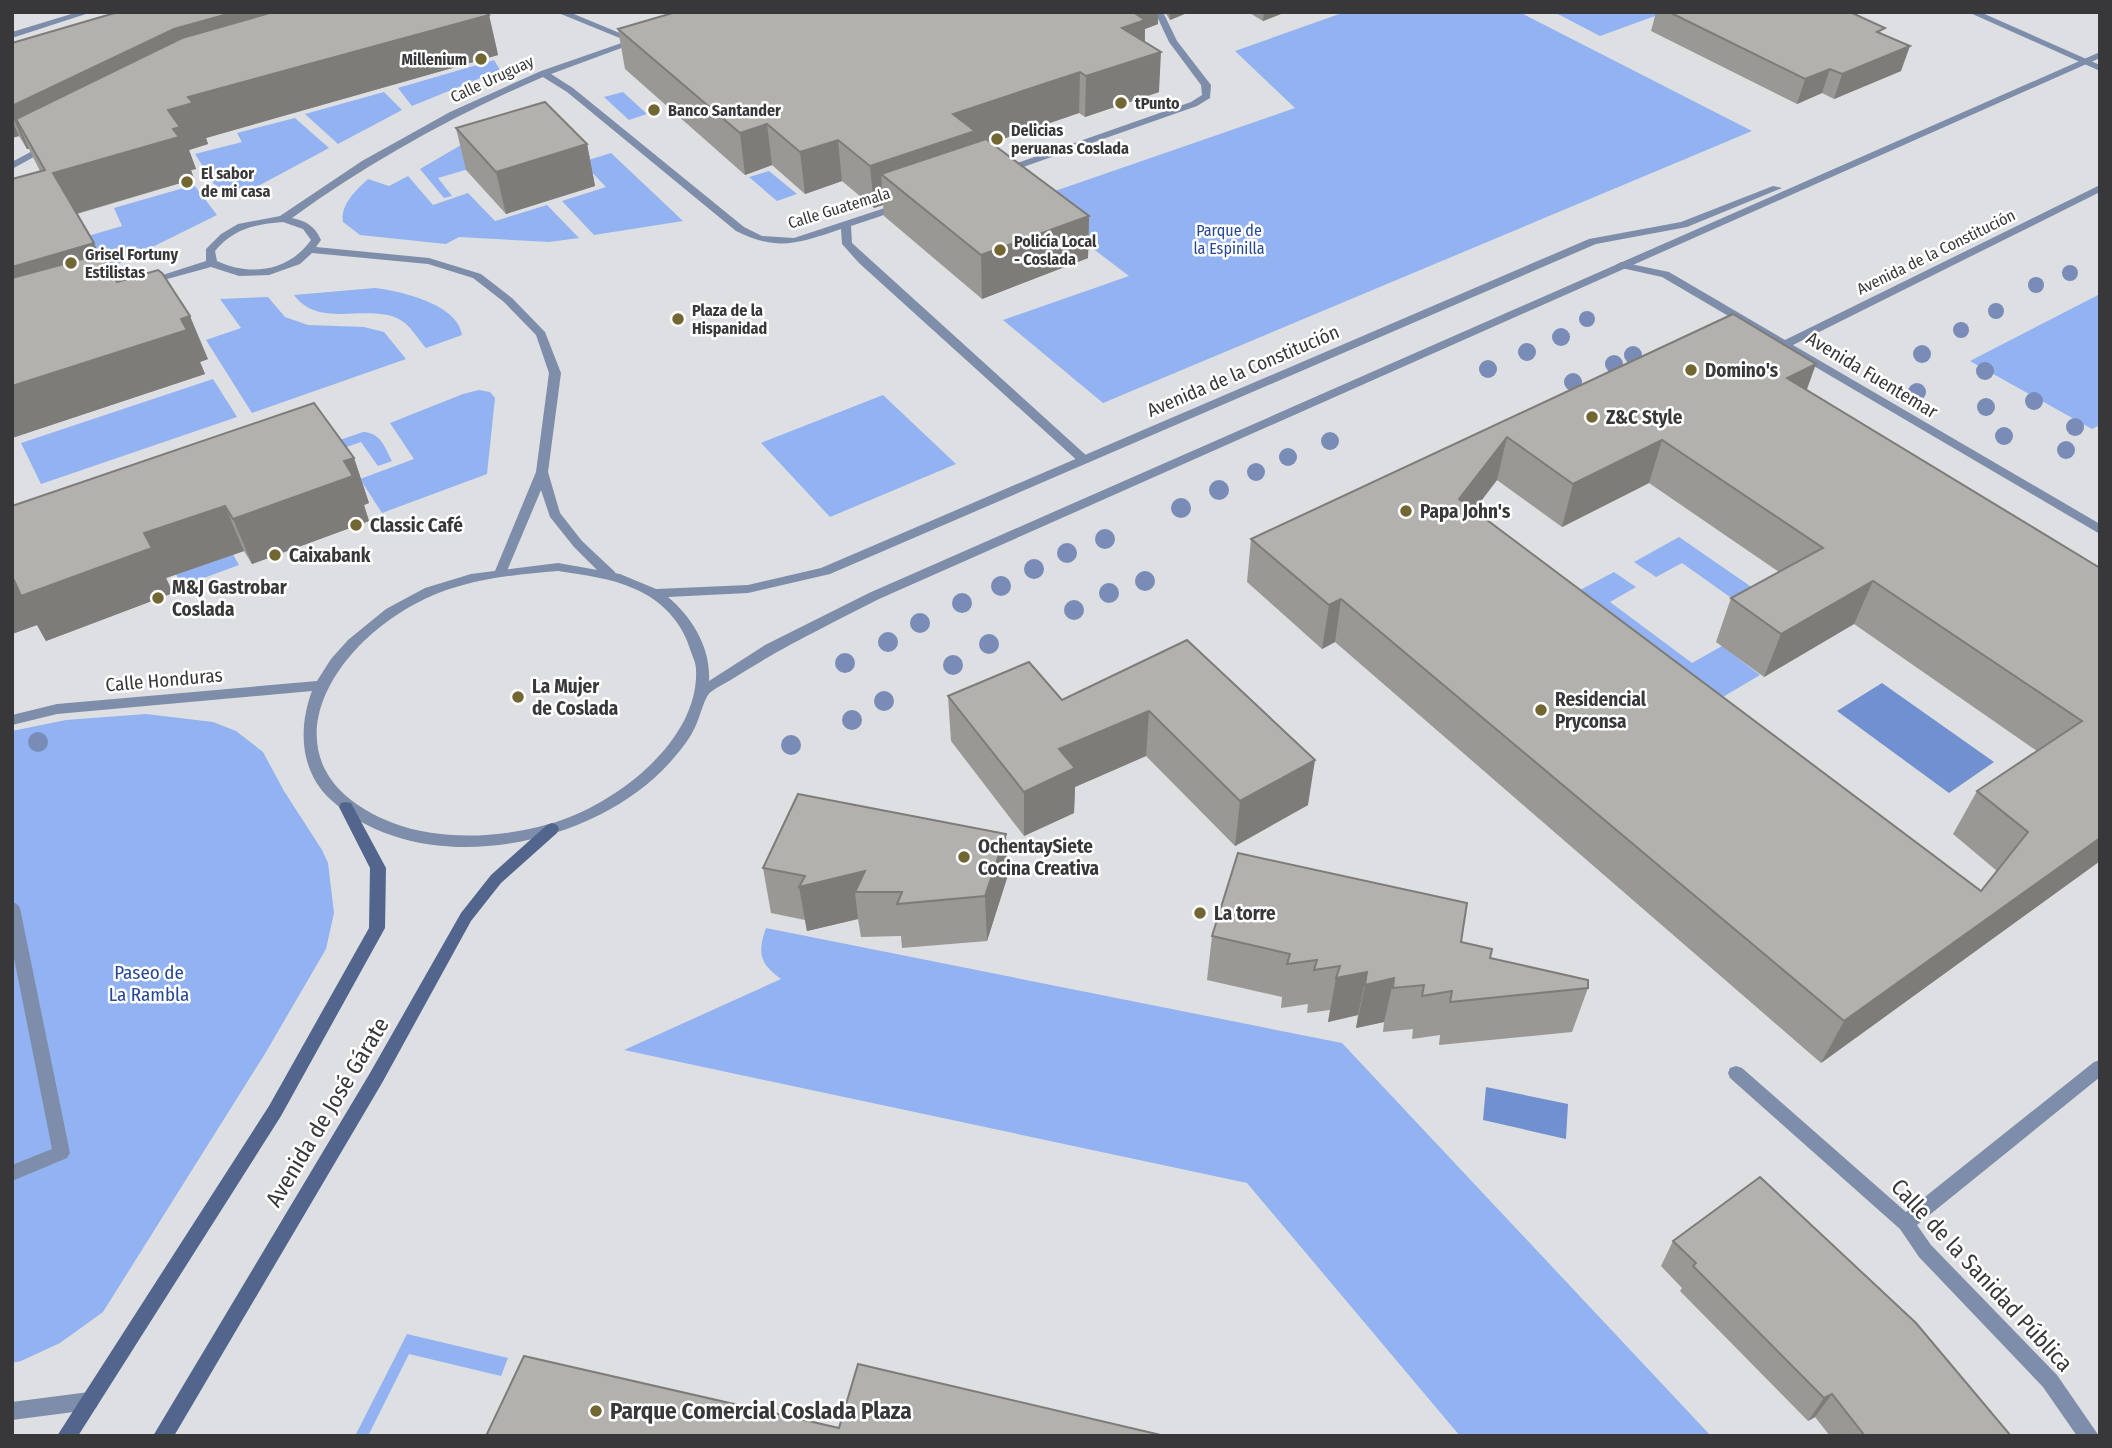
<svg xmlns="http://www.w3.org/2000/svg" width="2112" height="1448" viewBox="0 0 2112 1448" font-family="'Fira Sans Condensed',sans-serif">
  <rect width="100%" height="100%" fill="#dddfe3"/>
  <g fill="#92b2f1">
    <polygon points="1345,12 1519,12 1752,131 1103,403 1003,320 1129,276 1029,200 1295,108 1235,51"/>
    <polygon points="1554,12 1666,12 1600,36"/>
    <polygon points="494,60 500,70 412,106 398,88"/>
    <polygon points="384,92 402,110 338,144 305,114"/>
    <polygon points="623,92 647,114 629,120 604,97"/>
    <polygon points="295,118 329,148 247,192 227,191 214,184 195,154 242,142 237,133"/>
    <polygon points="473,138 499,160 438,178 452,196 444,198 420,169"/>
    <polygon points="611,153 683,221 594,235 562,201 606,187 582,162"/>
    <polygon points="769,171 797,194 777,201 749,177"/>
    <path d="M408 176 433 205 468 193 495 221 547 205 579 238 549 242 459 237 446 244 360 235 343 222C340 205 356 190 368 179L389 186Z"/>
    <polygon points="194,185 217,215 108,269 88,236 122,226 114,208"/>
    <path d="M375 288C400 291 458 304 462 335L426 348C419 340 413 330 405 323 374 299 321 332 294 295Z"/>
    <polygon points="2100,294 2100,425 2092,429 1970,361"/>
    <polygon points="268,297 285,317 308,325 364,327 384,332 406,359 252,413 206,340 241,328 220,299"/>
    <polygon points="213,379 237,417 41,484 21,443"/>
    <polygon points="479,390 490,392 495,398 487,474 382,513 360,479 414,459 390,423 463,394"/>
    <polygon points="883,395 956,464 830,517 761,443"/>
    <path d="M363 432C381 433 384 446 392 461L378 466 361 442 332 452 279 461Z"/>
    <polygon points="220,531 239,565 182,586 176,574"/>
    <polygon points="1679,537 1825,638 1764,621 1682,563 1656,577 1634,562"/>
    <polygon points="1614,572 1636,587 1610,602 1692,663 1722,646 1760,675 1711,704 1567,597"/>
    <polygon points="146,714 213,722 236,731 263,752 284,791 322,850 328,863 334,913 326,949 266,1052 103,1312 60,1343 21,1361 12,1363 12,731 66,720"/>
    <path d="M766 928 1342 1043 1711 1436H1460L1247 1183 624 1050 781 979C760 964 757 953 766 928Z"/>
    <polygon points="407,1334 508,1358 501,1376 409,1354 368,1436 355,1436"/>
  </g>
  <g fill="#7190cf">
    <polygon points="1882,683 1994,762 1949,793 1837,711"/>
    <polygon points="1486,1087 1568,1104 1566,1139 1483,1120"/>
  </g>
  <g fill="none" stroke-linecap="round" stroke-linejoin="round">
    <g fill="#7e8da9" fill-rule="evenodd">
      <polygon points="556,12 569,12 639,41 632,43"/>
      <polygon points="47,143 52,146 50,148 12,169 12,162"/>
    </g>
    <polygon fill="#7e8da9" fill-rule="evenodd" points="12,902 17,904 20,908 70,1153 67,1158 12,1181 12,1165 52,1149 12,948"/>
    <g fill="#7e8da9" fill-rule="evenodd">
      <polygon points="78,12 92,12 12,38 12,32"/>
      <polygon points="1155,12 1163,12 1177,41 1211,85 1210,98 1197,106 1006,173 1000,173 1000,169 1191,102 1202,95 1201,85 1169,42"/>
      <polygon points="1968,12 1980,12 2100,65 2100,71"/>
      <path d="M636 38 643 40 551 74 573 88 744 227 762 236 794 238 897 204H905V208L851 226 852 243 1088 457 1090 460 1088 463H1080L859 263 842 244 841 229C799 243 778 252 736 231L567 92 543 77C454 115 371 161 292 218 306 221 315 226 321 240L316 247 429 258 481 274 512 298 545 332 561 373 548 472 560 513 582 541 615 572 616 575 615 578H605L574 547 550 517 541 490 507 571 501 575 495 571 536 472 549 373 536 335 504 302 473 278 428 264 312 253 300 264 269 275 239 276 211 267 149 284 144 281 206 261V249L221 234 238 224 280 216 362 161 450 112 541 71ZM283 222 303 229 311 240C289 271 251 277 217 261L215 251C233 229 256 224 283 222Z"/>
      <polygon points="2100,185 2100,192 1793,345 2100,524 2100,534 1662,277 1617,267 1616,265 1621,262 1669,272 1785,340"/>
      <polygon points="2100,1060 2100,1077 1917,1225 1931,1245 2057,1375 2099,1436 2077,1436 2043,1387 1919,1257 1900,1229 1730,1078 1728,1073 1730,1068 1736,1066 1742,1068 1906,1212 2094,1062"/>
      <polygon points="89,1392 96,1394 99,1401 96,1408 89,1410 12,1420 12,1402"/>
    </g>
    <path fill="#7e8da9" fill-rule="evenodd" d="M2100 52V58L879 599C828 625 777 650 729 681 724 684 711 690 708 695 703 703 700 716 696 725 691 737 681 750 672 760 597 847 421 884 330 799 300 771 298 728 312 691L57 714 12 725V715L57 704 317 681 331 659 348 640 386 609 425 588 471 574 558 563 620 574 656 589 748 585 821 568 1589 239 1681 222 1773 186 1782 188 1687 227 1596 244 830 574 748 593 668 597C692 617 711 648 709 681L765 645 869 593ZM558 571C584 575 611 578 635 589 661 600 682 622 690 649 692 655 696 663 696 669 700 742 612 807 549 824 501 838 440 841 393 823 262 772 320 655 415 604 459 580 509 575 558 571Z"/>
    <g fill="#51658d" fill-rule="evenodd">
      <polygon points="346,802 351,803 386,868 385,928 281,1116 78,1436 57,1436 269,1106 369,928 370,868 339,807 341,803"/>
      <polygon points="552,823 557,825 559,829 557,833 501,883 471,921 382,1083 174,1436 153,1436 370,1073 461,913 491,875 547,825"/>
    </g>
  </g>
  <g fill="#788cb7">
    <circle cx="2070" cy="273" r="8"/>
    <circle cx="2036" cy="285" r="8"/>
    <circle cx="1996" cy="311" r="8"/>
    <circle cx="1587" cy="319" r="8"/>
    <circle cx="1961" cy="330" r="8"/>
    <circle cx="1561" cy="337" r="9"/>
    <circle cx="1527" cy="352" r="9"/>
    <circle cx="1922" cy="354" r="9"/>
    <circle cx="1633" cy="355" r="9"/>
    <circle cx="1614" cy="364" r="9"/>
    <circle cx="1488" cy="369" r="9"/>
    <circle cx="1985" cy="371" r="9"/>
    <circle cx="1573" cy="382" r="9"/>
    <circle cx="1917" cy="392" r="9"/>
    <circle cx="2034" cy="401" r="9"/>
    <circle cx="1986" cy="407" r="9"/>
    <circle cx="2075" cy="427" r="9"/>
    <circle cx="2004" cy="436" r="9"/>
    <circle cx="1330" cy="441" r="9"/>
    <circle cx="2066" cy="450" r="9"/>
    <circle cx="1288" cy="457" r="9"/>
    <circle cx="1256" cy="472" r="9"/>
    <circle cx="1219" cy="490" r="10"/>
    <circle cx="1181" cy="508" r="10"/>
    <circle cx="1105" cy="539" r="10"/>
    <circle cx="1067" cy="553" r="10"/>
    <circle cx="1034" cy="569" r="10"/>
    <circle cx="1145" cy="581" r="10"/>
    <circle cx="1001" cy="586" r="10"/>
    <circle cx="1109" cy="593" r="10"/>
    <circle cx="962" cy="603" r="10"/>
    <circle cx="1074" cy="610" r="10"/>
    <circle cx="920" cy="623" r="10"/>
    <circle cx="888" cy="642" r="10"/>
    <circle cx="989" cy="644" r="10"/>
    <circle cx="845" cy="663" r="10"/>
    <circle cx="953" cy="665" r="10"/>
    <circle cx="884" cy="701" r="10"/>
    <circle cx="852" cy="720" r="10"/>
    <circle cx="38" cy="742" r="10"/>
    <circle cx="791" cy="745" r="10"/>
  </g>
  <g fill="#999895" fill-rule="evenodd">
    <polygon points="676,12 1158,12 1158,24 1145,29 1145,42 1159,92 1085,117 1079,113 991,143 1089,216 1088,258 982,299 884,216 883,205 874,208 842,181 805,194 772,165 745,175 625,69 618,29"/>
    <polygon points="1165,12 1187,12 1187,13 1170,20"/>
    <polygon points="1248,12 1286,12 1263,21"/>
    <polygon points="1656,12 1850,12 1883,34 1901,71 1834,99 1822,93 1797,104 1651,31"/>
    <polygon points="489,15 498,55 206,138 208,144 189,150 196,169 191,170 194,179 77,214 99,254 117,282 208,359 200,362 205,374 12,438 40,171 29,149 27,149 19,136 12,138 12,43"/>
    <polygon points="456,128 587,144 595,186 506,214 466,170"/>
    <path d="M1733 314 1806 390 2100 568V861L1821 1063 1335 642 1322 649 1247 582 1251 539ZM1497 480 1562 527 1649 483 1779 572 1731 598 1716 642 1764 677 1854 624 2037 751 1977 791 1953 834 1997 871 1981 891 1474 510Z"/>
    <polygon points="354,458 369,503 364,505 369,521 252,564 244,551 166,578 173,593 46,641 37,625 12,634 12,506"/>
    <polygon points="1187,640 1308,805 1235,846 1146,756 1075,787 1074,813 1024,836 951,741 948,696 1062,700"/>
    <polygon points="1006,834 1007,878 987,941 902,948 901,936 861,937 858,919 807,931 805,920 771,913 763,868"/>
    <polygon points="1212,936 1461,942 1490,958 1588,988 1572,1032 1439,1045 1440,1035 1412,1039 1413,1029 1383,1032 1384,1022 1356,1028 1358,1015 1328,1022 1330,1010 1307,1013 1308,1004 1281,1008 1282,997 1207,980"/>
    <polygon points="1673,1241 2011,1436 1830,1436 1815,1417 1808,1421 1680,1291 1682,1288 1661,1266"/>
  </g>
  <g fill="#7d7c79">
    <polygon points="235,12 388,12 16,119 29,149 27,149 12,115 12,106 174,29"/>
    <polygon points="1114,12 1158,12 1158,24 1145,29 1144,57 1161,52 1159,92 1085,117 1086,76"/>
    <polygon points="1170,12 1187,12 1187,13 1170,20"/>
    <polygon points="1264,12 1286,12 1263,21"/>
    <polygon points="489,15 498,55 206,138 208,144 189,150 196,169 191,170 194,179 71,215 53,173 173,129 168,110 188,97"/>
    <polygon points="1910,46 1901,71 1834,99 1842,74"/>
    <polygon points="1830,69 1822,93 1797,104 1805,79"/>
    <polygon points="1080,72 1079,113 976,148 881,174 883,205 874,208 870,166 953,114"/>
    <polygon points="12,120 19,136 12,138"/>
    <polygon points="767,124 772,165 745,175 740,133"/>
    <polygon points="838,140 842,181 805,194 800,152"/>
    <polygon points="587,144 595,186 506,214 496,172"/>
    <polygon points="1089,216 1088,258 982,299 981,255"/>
    <polygon points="94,243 113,286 12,316 12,267"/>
    <polygon points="190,316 208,359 200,362 205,374 12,438 12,386"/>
    <polygon points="1816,364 1801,406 1787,378"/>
    <polygon points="1507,437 1497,480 1450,542 1459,499"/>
    <polygon points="1662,440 1649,483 1562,527 1573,484"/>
    <polygon points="354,458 369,503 364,505 369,521 252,564 233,519 344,461"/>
    <polygon points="225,506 244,551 166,578 173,593 46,641 37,625 12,634 12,580 144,533"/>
    <polygon points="1873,581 1854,624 1764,677 1781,634"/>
    <polygon points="1341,599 1335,642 1322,649 1329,605"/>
    <polygon points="1149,711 1146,756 1075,787 1074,813 1024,836 1024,792 1059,749"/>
    <polygon points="1315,760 1308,805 1235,846 1240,801"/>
    <polygon points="1006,834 1007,878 987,941 985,896"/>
    <polygon points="2100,838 2100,861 1821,1063 1844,1021"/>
    <polygon points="865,871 855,892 858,919 807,931 799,887"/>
    <polygon points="1367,972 1358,1015 1328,1022 1336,978"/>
    <polygon points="1394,978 1384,1022 1356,1028 1365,985"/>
    <polygon points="1832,1394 1815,1417 1808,1421 1824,1398"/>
  </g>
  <g fill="#b2b1ad" stroke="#7d7c79" stroke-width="2" fill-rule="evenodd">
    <polygon points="118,12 235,12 174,29 12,106 12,43"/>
    <polygon points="273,12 486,12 489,15 188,97 193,103 168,110 180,127 173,129 179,137 53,173 94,243 12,267 12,179 45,170 16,119 182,38"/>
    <polygon points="676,12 1133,12 1145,20 1122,28 1161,52 1086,76 1080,72 953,114 975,131 870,166 838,140 800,152 767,124 740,133 618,29"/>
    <polygon points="1669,12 1850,12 1885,28 1877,32 1910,46 1842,74 1830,69 1805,79"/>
    <polygon points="545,102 587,144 496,172 456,128"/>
    <polygon points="986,139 1089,216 981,255 881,174"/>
    <polygon points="101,254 117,282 158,270 162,273 190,316 181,319 187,330 12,386 12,278"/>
    <path d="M1733 314 1816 364 1787 378 2100 568V838L1844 1021 1341 599 1329 605 1251 539ZM1507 437 1573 484 1662 440 1823 548 1731 598 1781 634 1873 581 2082 721 1977 791 2028 832 1981 891 1459 499Z"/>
    <polygon points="314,403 354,458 344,461 353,476 233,519 225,506 144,533 152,548 21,596 14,580 12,580 12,506"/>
    <polygon points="1187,640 1315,760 1240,801 1149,711 1059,749 1075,768 1024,792 948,696 1029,662 1062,700"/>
    <polygon points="798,794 1006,834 985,896 897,904 902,892 855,892 865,871 799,887 805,876 763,868"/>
    <polygon points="1238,853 1467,903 1461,942 1492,949 1490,958 1588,980 1588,988 1450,1002 1452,991 1422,996 1424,985 1393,988 1394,978 1365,985 1367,972 1336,978 1340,966 1314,970 1317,960 1287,964 1290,954 1212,936"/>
    <polygon points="1760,1177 1916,1323 2011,1436 1865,1436 1832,1394 1824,1398 1693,1266 1696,1263 1673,1241"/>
    <polygon points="524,1356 839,1428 858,1364 1165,1436 486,1436"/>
  </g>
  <g fill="#726633" stroke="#fff" stroke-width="2.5">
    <circle cx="481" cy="59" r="7"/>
    <circle cx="1121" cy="103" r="7"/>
    <circle cx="654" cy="110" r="7"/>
    <circle cx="997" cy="139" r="7"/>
    <circle cx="187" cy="182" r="7"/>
    <circle cx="1000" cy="250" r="7"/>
    <circle cx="71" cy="263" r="7"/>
    <circle cx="678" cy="319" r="7"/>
    <circle cx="1691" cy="370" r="7"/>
    <circle cx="1592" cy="417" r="7"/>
    <circle cx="1406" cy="511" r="7"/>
    <circle cx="356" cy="525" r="7"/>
    <circle cx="275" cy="555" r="7"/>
    <circle cx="158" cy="598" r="7"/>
    <circle cx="518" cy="697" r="7"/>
    <circle cx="1541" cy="710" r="7"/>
    <circle cx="964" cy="857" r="7"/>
    <circle cx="1200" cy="913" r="7"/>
    <circle cx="596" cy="1411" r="7"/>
  </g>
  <g text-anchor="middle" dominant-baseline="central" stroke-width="5" stroke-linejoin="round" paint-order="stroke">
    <g font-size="16" font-weight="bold" fill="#38383a" stroke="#fff" text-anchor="start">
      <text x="467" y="59" text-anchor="end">Millenium</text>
      <text x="1135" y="103">tPunto</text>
      <text x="668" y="110">Banco Santander</text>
      <text x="1011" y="130">Delicias<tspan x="1011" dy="18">peruanas Coslada</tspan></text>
      <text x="201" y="173">El sabor<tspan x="201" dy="18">de mi casa</tspan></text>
      <text x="1014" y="241">Policía Local<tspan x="1014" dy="18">- Coslada</tspan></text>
      <text x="85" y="254">Grisel Fortuny<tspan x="85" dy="18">Estilistas</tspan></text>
      <text x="692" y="310">Plaza de la<tspan x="692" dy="18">Hispanidad</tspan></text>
    </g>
    <g font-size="16" fill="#38383a" stroke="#fff">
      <text transform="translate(492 79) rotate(-25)">Calle Uruguay</text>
      <text transform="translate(839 208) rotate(-17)">Calle Guatemala</text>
      <text transform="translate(1936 252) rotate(-26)">Avenida de la Constitución</text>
    </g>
    <g font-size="16" fill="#264893" stroke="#fff">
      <text x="1229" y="230">Parque de<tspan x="1229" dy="18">la Espinilla</tspan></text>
    </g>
    <g font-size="19" font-weight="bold" fill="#38383a" stroke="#fff" text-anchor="start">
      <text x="1705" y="370">Domino's</text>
      <text x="1606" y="417">Z&amp;C Style</text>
      <text x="1420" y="511">Papa John's</text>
      <text x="370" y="525">Classic Café</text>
      <text x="289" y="555">Caixabank</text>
      <text x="172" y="587">M&amp;J Gastrobar<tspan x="172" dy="22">Coslada</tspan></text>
      <text x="532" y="686">La Mujer<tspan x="532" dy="22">de Coslada</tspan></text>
      <text x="1555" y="699">Residencial<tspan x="1555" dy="22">Pryconsa</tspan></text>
      <text x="978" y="846">OchentaySiete<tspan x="978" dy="22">Cocina Creativa</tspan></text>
      <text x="1214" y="913">La torre</text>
    </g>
    <g font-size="19" fill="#38383a" stroke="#fff">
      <text transform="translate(1243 371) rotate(-23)">Avenida de la Constitución</text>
      <text transform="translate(1872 375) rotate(31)">Avenida Fuentemar</text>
      <text transform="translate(164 680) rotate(-5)">Calle Honduras</text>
    </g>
    <g font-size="19" fill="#264893" stroke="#fff">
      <text x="149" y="972">Paseo de<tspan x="149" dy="22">La Rambla</tspan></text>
    </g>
    <g font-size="23" fill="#38383a" stroke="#fff">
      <text transform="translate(327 1112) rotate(-59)">Avenida de José Gárate</text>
      <text transform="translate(1982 1275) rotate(47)">Calle de la Sanidad Pública</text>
    </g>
    <g font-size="23" font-weight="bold" fill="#38383a" stroke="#fff" text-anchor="start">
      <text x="610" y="1411">Parque Comercial Coslada Plaza</text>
    </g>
  </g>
  <rect width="2112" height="1448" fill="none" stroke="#38383a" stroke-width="28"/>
</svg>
